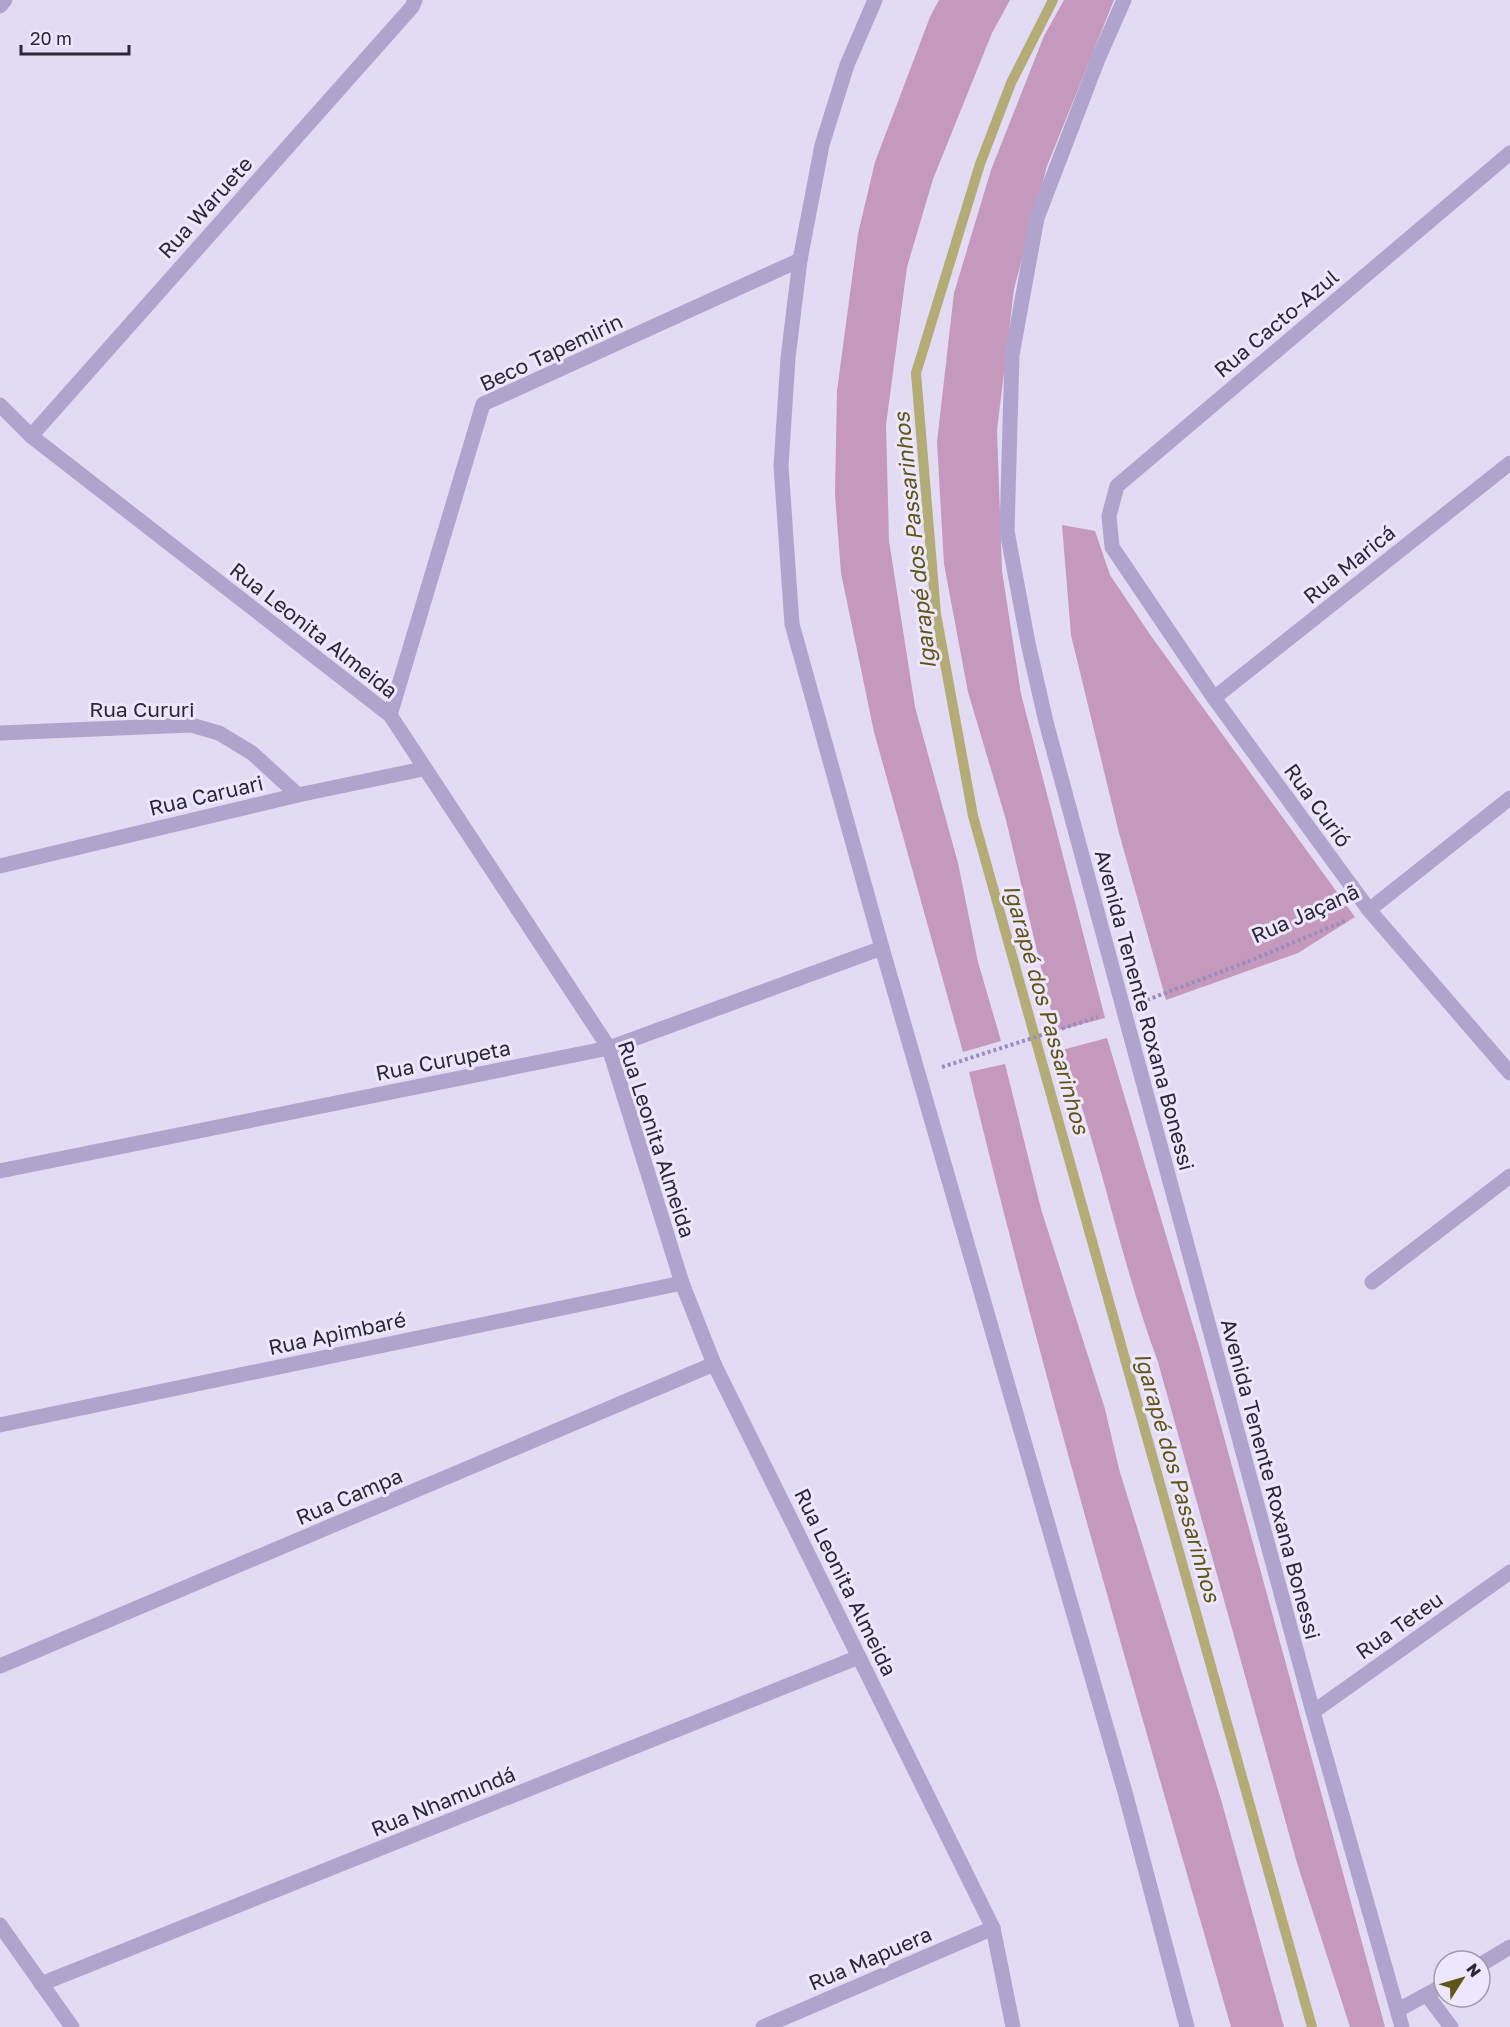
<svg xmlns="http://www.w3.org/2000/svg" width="1510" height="2027" viewBox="0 0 1510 2027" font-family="'Golos Text',sans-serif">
  <rect width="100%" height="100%" fill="#e3daf4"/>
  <g fill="#c598bd">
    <polygon points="939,0 1010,0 992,33 933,179 907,267 886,425 889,541 915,707 958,863 978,962 1001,1041 963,1052 874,732 841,573 835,495 837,391 858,234 875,162 930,17"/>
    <polygon points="1064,0 1114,0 1047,166 1014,289 997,430 1002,571 1021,694 1105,1018 1056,1031 1006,820 968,692 944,564 937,442 954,293 991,170 1044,36"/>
    <polygon points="1062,525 1095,531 1110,575 1151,636 1355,917 1298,953 1166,1000 1119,833 1071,635"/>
    <path d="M1107 1038 1200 1349 1385 2027H1350L1297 1863 1158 1362C1120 1260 1101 1152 1062 1050Z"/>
    <path d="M1005 1064 1041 1209 1105 1409 1119 1469 1222 1803 1284 2027H1231C1140 1709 1046 1393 969 1072Z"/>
  </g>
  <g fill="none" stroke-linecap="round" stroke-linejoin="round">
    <polyline stroke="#b4ac76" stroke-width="10" points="1053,0 1011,83 980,164 916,373 936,614 973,816 1312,2027"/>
    <g stroke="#998eb9" stroke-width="4" stroke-dasharray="3 3" stroke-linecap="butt">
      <polyline points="1147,1000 1247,962 1347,920"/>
      <polyline points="942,1067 1098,1017"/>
    </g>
    <g stroke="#b0a4cd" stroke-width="15">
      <polyline points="875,0 847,65 822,145 800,260 788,358 781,466 792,624 882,948 1125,1792 1187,2027"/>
      <polyline points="1124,0 1098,59 1037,218 1012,355 1007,531 1028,643 1046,722 1313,1712 1402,2027"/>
      <polyline points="0,6 5,0"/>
      <polyline points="1510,153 1117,486 1109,516 1112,547 1214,698 1369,910 1510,1073"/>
      <polyline points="0,405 31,436 390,715 609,1048 682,1283 714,1364 993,1928 1013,2027"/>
      <polyline points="31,436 412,7 415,0"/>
      <polyline points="1214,698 1510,463"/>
      <polyline points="390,715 483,404 800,260"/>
      <polyline points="0,733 191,725 219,733 252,753 298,795"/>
      <polyline points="0,866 298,795 423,769"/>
      <polyline points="1369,910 1510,798"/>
      <polyline points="0,1171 609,1048 882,948"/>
      <polyline points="1372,1282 1510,1176"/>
      <polyline points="0,1425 682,1283"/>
      <polyline points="0,1666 714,1364"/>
      <polyline points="1313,1712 1510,1572"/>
      <polyline points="0,1925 72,2027"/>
      <polyline points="1480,1965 1510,1947"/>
      <polyline points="41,1984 859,1657"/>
      <polyline points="1427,1995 1451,2027"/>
      <polyline points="1398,2010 1444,1985"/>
      <polyline points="763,2027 993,1928"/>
    </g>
  </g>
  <g text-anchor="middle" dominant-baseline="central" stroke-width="6" stroke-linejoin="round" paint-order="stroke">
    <g font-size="21" fill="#292738" stroke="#eee7fb">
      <text transform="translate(205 207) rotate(-48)">Rua Waruete</text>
      <text transform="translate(1276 323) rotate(-40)">Rua Cacto-Azul</text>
      <text transform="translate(551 352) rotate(-25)">Beco Tapemirin</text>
      <text transform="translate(1349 564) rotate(-39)">Rua Maricá</text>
      <text transform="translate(314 630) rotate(38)">Rua Leonita Almeida</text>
      <text x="142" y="709">Rua Cururi</text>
      <text transform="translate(206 795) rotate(-13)">Rua Caruari</text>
      <text transform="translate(1318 805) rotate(54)">Rua Curió</text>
      <text transform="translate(1305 913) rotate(-24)">Rua Jaçanã</text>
      <text transform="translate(1145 1010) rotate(75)">Avenida Tenente Roxana Bonessi</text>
      <text transform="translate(443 1060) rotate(-11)">Rua Curupeta</text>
      <text transform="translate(657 1139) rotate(72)">Rua Leonita Almeida</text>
      <text transform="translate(337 1333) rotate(-12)">Rua Apimbaré</text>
      <text transform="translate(1271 1479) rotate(75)">Avenida Tenente Roxana Bonessi</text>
      <text transform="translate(349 1496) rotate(-23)">Rua Campa</text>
      <text transform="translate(846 1582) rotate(64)">Rua Leonita Almeida</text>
      <text transform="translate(1399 1625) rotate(-35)">Rua Teteu</text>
      <text transform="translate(443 1801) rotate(-22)">Rua Nhamundá</text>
      <text transform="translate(870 1958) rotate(-23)">Rua Mapuera</text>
    </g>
    <g font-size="22" font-style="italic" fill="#5e5618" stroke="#eee7fb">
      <text transform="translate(914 541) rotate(-96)">Igarapé dos Passarinhos</text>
      <text transform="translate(1047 1009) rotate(74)">Igarapé dos Passarinhos</text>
      <text transform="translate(1178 1477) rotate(74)">Igarapé dos Passarinhos</text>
    </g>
  </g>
  <g transform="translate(1462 1979) rotate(53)"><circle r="28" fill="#eee7fb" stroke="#9f9aad" stroke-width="1.5"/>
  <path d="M0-4.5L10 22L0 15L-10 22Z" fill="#5e5618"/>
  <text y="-9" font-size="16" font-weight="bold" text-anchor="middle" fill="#292738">N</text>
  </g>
  <path d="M21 45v9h108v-9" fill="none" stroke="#292738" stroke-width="3"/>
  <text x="30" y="45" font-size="18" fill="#292738" stroke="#eee7fb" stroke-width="4.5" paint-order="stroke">20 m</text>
</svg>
